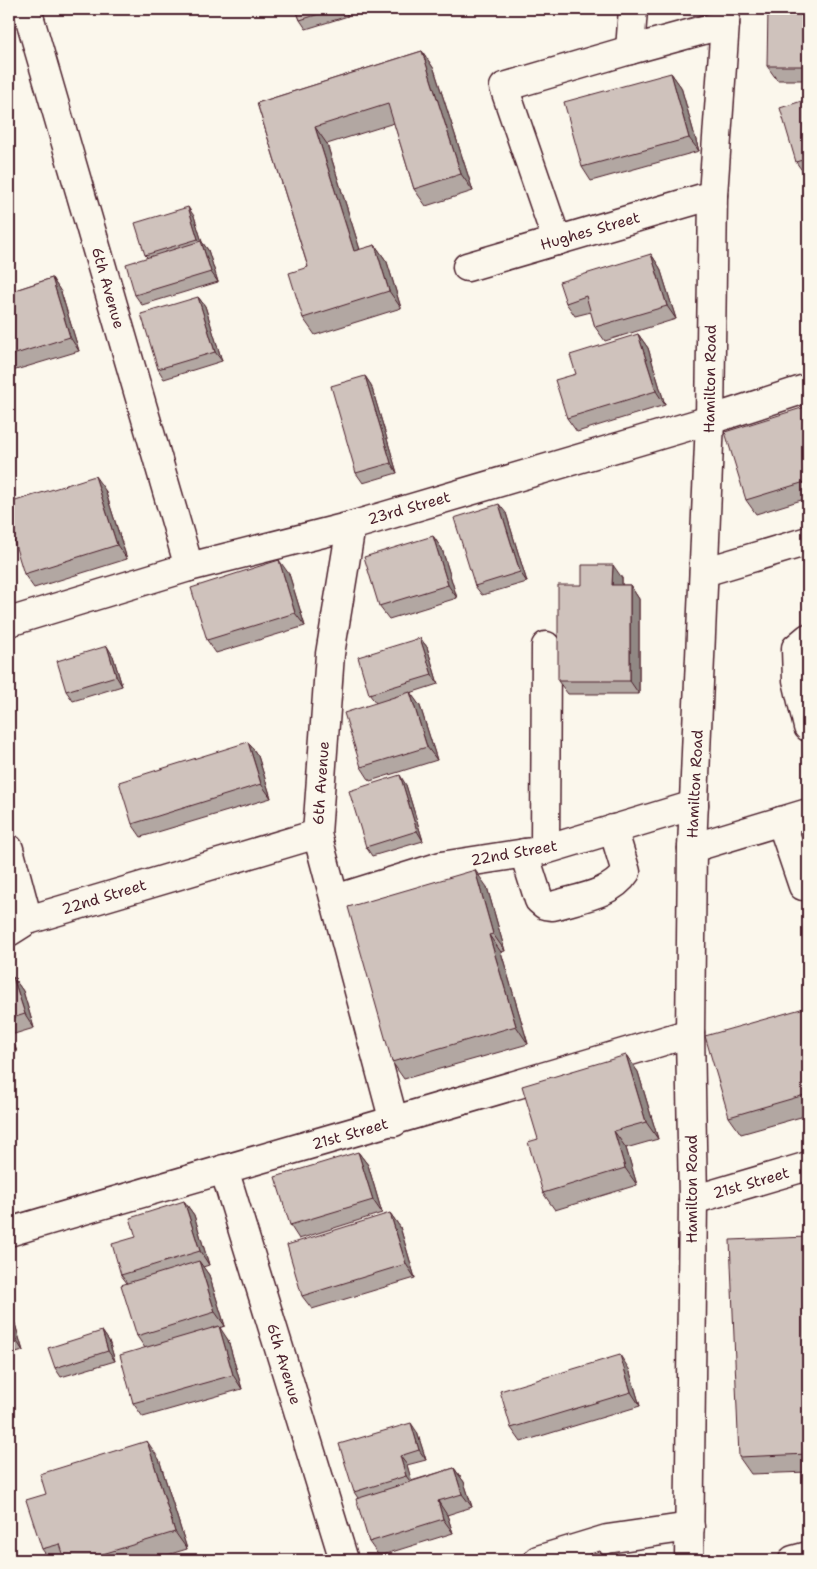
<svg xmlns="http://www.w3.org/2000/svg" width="817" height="1569" viewBox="0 0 817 1569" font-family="'Shantell Sans',sans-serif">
  <rect width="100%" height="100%" fill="#fbf7ec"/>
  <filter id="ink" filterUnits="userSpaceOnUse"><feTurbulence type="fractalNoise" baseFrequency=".02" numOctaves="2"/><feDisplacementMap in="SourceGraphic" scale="10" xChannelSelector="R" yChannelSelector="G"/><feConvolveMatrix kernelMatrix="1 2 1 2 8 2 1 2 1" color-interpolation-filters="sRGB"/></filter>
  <g filter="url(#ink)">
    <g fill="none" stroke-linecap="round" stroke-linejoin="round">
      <g stroke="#4a1f2b" stroke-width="31">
        <g id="minor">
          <polyline points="27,9 189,567"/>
          <polyline points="633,9 630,50 725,24"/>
          <polyline points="557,241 504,87 630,50"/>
          <polyline points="467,267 713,195"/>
          <polyline points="351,526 330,654 317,834 394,1122"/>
          <polyline points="704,572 808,541"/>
          <polyline points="9,622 189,567 351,526 710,420 808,388"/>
          <polyline points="808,638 796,648 797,680 808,727"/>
          <polyline points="781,821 803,886 808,885"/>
          <polyline points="692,848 808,813"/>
          <polyline points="9,849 28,920"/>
          <polyline points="545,850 546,646"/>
          <path d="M524 853 539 900 545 905 553 906C578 898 611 895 626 872L613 829"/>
          <polyline points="335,899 441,866 545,850 694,805"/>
          <polyline points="9,932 28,920 317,834"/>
          <polyline points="224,1169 344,1560"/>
          <polyline points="693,1200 808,1166"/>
          <path d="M9 1232C236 1165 463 1102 690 1033"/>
          <polyline points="538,1560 607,1539 690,1527"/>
          <polyline points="689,1560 693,1200 690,1033 692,848 710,420 713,195 726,9"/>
          <polyline points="793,1560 808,1556"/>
        </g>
      </g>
      <use href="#minor" stroke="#fbf7ec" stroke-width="28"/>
    </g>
    <g fill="#b2a7a2" stroke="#4a1f2b">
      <polygon points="296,9 345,9 348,16 306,29 300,20"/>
      <polygon points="808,9 808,80 777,80 767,66"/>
      <polygon points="422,51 434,69 473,191 426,206 414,189 394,123 327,144 360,250 375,245 387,262 401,308 315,335 303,318 308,267 257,103"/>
      <polygon points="671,73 681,87 699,151 591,181 582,167"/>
      <polygon points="808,99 808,175 806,176 796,162"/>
      <polygon points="194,216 202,242 208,250 218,282 142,305 135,295 147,257 145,255"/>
      <polygon points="651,254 660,268 676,319 605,341 595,327 591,312 575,316 566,303"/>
      <polygon points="52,278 61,292 79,351 9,372 9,292"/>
      <polygon points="198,297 205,306 222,361 164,379 158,369"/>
      <polygon points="638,334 648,348 665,405 577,432 567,418 576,374"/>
      <polygon points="365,376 371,385 397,473 363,483 356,473"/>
      <polygon points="808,406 808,498 756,514 746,500"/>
      <polygon points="105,490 127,559 34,588 24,574"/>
      <polygon points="506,513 527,582 482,595 475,586"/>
      <polygon points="433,536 442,549 457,598 389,619 379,606"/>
      <polygon points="289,574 305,626 216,653 207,640"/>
      <polygon points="622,578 622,585 630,585 639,599 639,694 568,694 558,681 582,585"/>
      <polygon points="420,638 427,647 438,684 410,693 420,706 437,760 370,781 361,767 376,703 369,694"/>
      <polygon points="113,656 122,686 73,701 66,691"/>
      <polygon points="248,742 258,756 271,798 141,837 132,824"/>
      <polygon points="406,785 423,841 372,856 366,847"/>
      <polygon points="487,887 505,951 501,952 528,1044 404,1079 392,1062"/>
      <polygon points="13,977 23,991 34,1028 11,1035 17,1052 9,1054 9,979"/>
      <polygon points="808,1007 808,1115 741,1134 729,1117"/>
      <polygon points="626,1055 638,1072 658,1139 626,1148 637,1185 555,1210 543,1193 538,1139"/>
      <polygon points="358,1152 368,1165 382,1213 299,1239 290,1225"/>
      <polygon points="184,1201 194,1215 209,1265 203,1267 209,1275 225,1326 219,1328 228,1340 242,1389 143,1417 133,1403 145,1348 137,1336 127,1283 121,1275 136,1237"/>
      <polygon points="390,1213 400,1227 415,1278 312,1309 302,1296"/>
      <polygon points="808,1237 808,1472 751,1474 739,1457"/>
      <polygon points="9,1304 23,1351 9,1355"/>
      <polygon points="102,1331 109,1341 115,1361 61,1377 55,1368"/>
      <polygon points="629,1369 640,1406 521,1442 511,1428"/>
      <polygon points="417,1432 426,1460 407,1465 411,1481 454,1468 464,1482 472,1507 447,1515 453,1533 379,1556 369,1542 358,1498 354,1492"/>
      <polygon points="159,1459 187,1549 151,1560 50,1560 42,1549"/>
    </g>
    <g fill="#918884" stroke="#4a1f2b">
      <polygon points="342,9 345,9 348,16"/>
      <polygon points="422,51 434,69 473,191 461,174"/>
      <polygon points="671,73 681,87 699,151 689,138"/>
      <polygon points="315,127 327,144 366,269 354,251"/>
      <polygon points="188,207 194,216 202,242 208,250 218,282 211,272 203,247 198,239"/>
      <polygon points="375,245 387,262 401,308 389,291"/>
      <polygon points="651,254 660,268 676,319 667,306"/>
      <polygon points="52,278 61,292 79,351 70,337"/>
      <polygon points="198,297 205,306 222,361 215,352"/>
      <polygon points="638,334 648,348 665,405 656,391"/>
      <polygon points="365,376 371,385 397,473 391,463"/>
      <polygon points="95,476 105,490 127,559 117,545"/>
      <polygon points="499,504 506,513 527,582 520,572"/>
      <polygon points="433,536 442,549 457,598 448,585"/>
      <polygon points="279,560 289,574 305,626 295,613"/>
      <polygon points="613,565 622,578 622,599 612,585"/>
      <polygon points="630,585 639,599 639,694 630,681"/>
      <polygon points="420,638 427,647 438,684 432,675"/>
      <polygon points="107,646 113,656 122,686 116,676"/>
      <polygon points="410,692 420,706 437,760 427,747"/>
      <polygon points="248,742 258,756 271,798 261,784"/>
      <polygon points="400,775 406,785 423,841 417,831"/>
      <polygon points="475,870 487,887 505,951 493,934"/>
      <polygon points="489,935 501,952 528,1044 516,1026"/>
      <polygon points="13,977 23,991 34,1028 25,1014"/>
      <polygon points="9,1031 11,1035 17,1052 9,1041"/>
      <polygon points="626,1055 638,1072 658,1139 646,1122"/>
      <polygon points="614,1131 626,1148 637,1185 625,1168"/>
      <polygon points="358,1152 368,1165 382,1213 373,1200"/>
      <polygon points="184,1201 194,1215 209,1265 200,1251"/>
      <polygon points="390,1213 400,1227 415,1278 406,1264"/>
      <polygon points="199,1261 209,1275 225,1326 215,1312"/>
      <polygon points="9,1304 23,1351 14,1337 9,1321"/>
      <polygon points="219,1326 228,1340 242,1389 233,1375"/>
      <polygon points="102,1331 109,1341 115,1361 108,1351"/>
      <polygon points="620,1355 629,1369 640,1406 631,1392"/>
      <polygon points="411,1423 417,1432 426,1460 419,1450"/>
      <polygon points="147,1441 159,1459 187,1549 175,1532"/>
      <polygon points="400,1456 407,1465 413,1485 406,1476"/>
      <polygon points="454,1468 464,1482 472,1507 462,1494"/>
      <polygon points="438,1501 447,1515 453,1533 443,1519"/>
      <polygon points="600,1551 606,1560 602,1560"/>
    </g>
    <g fill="#cfc2bc" stroke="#4a1f2b">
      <polygon points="296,9 335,9 300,20"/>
      <polygon points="768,9 808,9 808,66 767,66"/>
      <polygon points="422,51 461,174 414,189 388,104 315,127 354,251 375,245 389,291 303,318 289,273 308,267 257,103"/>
      <polygon points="671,73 689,138 582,167 564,102"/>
      <polygon points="808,99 808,158 796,162 780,108"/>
      <polygon points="808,187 808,196 806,188"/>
      <polygon points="188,207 198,239 145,255 135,223"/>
      <polygon points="201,241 211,272 135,295 126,264"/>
      <polygon points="651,254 667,306 595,327 586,296 566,303 559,282"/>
      <polygon points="52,278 70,337 9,356 9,292"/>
      <polygon points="198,297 215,352 158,369 141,314"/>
      <polygon points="638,334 656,391 567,418 555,380 576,374 570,355"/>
      <polygon points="365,376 391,463 356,473 331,386"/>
      <polygon points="808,406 808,481 746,500 725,432"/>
      <polygon points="95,476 117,545 24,574 9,525 9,503"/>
      <polygon points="499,504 520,572 475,586 454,518"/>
      <polygon points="433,536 448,585 379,606 364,557"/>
      <polygon points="279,560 295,613 207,640 191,588"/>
      <polygon points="582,565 613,565 612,585 630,585 630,681 558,681 558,585 582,585"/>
      <polygon points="420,638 432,675 369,694 358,657"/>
      <polygon points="107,646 116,676 66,691 57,661"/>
      <polygon points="410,692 427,747 361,767 344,713"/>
      <polygon points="248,742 261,784 132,824 119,782"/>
      <polygon points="400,775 417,831 366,847 349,791"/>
      <polygon points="475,870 493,934 489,935 516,1026 392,1062 348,907"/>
      <polygon points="808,952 808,968 804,953"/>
      <polygon points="13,977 25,1014 9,1019 9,979"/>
      <polygon points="808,1007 808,1094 729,1117 705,1036"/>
      <polygon points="626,1055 646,1122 614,1131 625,1168 543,1193 528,1142 538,1139 522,1086"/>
      <polygon points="358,1152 373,1200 290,1225 275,1177"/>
      <polygon points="184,1201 200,1251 121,1275 112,1244 136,1237 130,1218"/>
      <polygon points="390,1213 406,1264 302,1296 287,1245"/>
      <polygon points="808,1237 808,1454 739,1457 730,1240"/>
      <polygon points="199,1261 215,1312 137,1336 121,1285"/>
      <polygon points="9,1321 14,1337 9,1338"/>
      <polygon points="219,1326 233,1375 133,1403 120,1355"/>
      <polygon points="102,1331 108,1351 55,1368 48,1348"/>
      <polygon points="620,1355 631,1392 511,1428 500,1391"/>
      <polygon points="411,1423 419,1450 400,1456 406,1476 354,1492 339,1444"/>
      <polygon points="147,1441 175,1532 83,1560 65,1560 60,1544 42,1549 26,1500 46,1494 40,1474"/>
      <polygon points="454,1468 462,1494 438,1501 443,1519 369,1542 356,1499"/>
      <polygon points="600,1551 602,1560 570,1560"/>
    </g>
  </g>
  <g text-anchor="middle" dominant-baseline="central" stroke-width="4" stroke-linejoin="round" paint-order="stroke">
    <g font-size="15" fill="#4a1f2b" stroke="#fbf7ec">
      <text transform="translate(590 231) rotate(-16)">Hughes Street</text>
      <text transform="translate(108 288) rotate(74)">6th Avenue</text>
      <text transform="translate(710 379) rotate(-89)">Hamilton Road</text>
      <text transform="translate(409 508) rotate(-16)">23rd Street</text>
      <text transform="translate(321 783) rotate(-86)">6th Avenue</text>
      <text transform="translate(695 784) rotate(-87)">Hamilton Road</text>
      <text transform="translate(514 853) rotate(-10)">22nd Street</text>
      <text transform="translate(104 897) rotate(-17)">22nd Street</text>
      <text transform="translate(350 1134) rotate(-16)">21st Street</text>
      <text transform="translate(751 1183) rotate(-16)">21st Street</text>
      <text transform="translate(692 1189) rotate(-90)">Hamilton Road</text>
      <text transform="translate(284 1364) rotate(73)">6th Avenue</text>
    </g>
  </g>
  <rect width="817" height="1569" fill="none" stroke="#fbf7ec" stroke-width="30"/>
  <rect x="15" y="15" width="787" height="1539" fill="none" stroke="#4a1f2b" stroke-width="2" filter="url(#ink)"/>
</svg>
